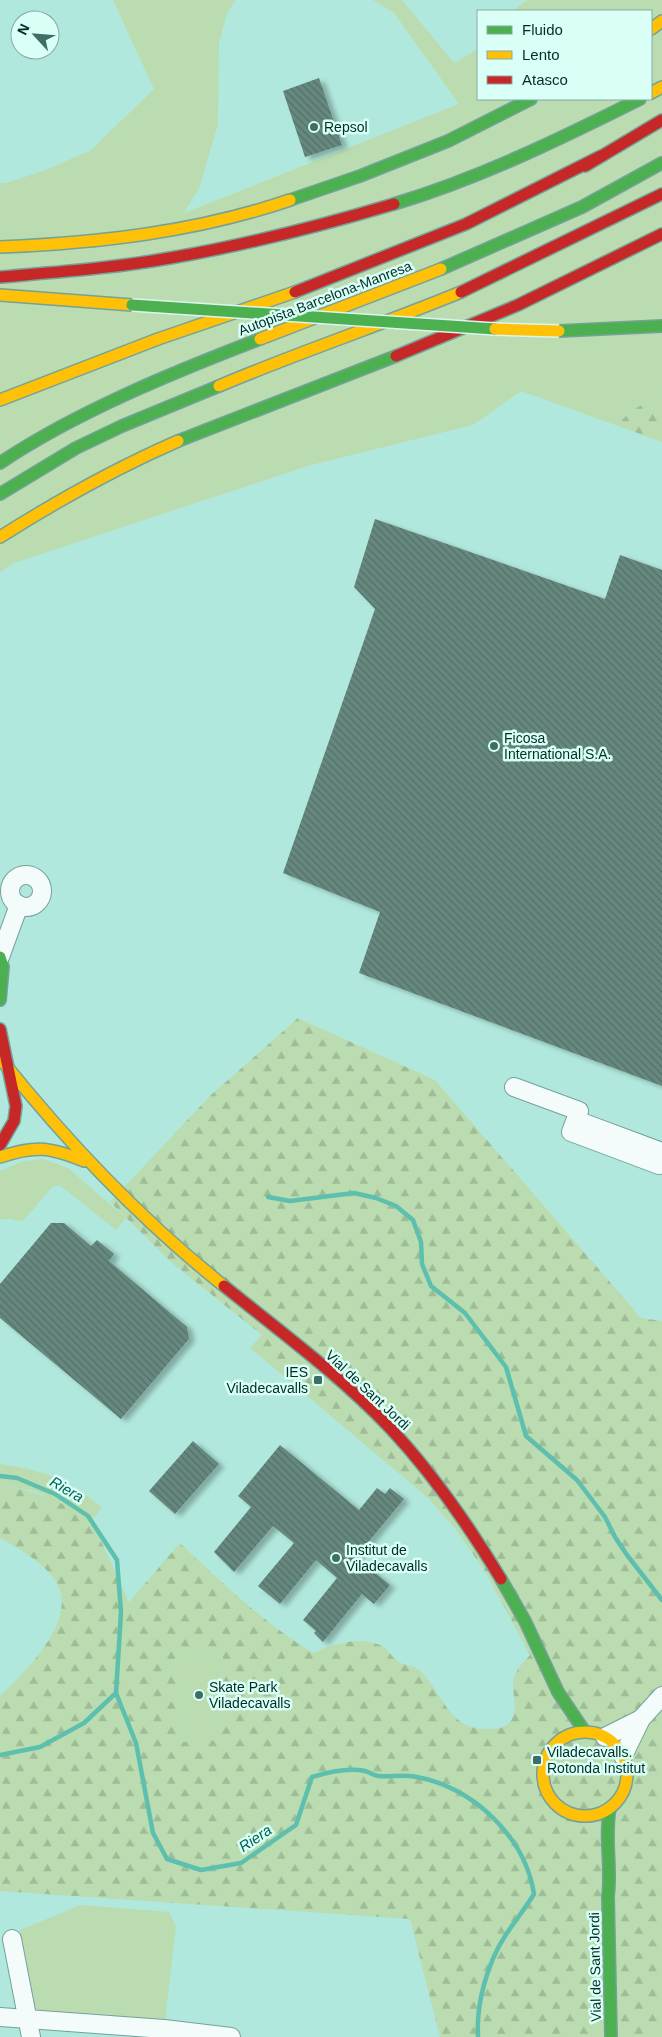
<svg xmlns="http://www.w3.org/2000/svg" width="662" height="2037" viewBox="0 0 662 2037" font-family="Helvetica,sans-serif">
  <defs>
    <pattern id="forest-firs" width="22" height="20" patternUnits="userSpaceOnUse" patternTransform="scale(1.25)"><rect width="22" height="20" fill="#badcb0"/><path d="M5 1l3.5 6h-7zM16 11l3.5 6h-7z" fill="#9ebd97"/></pattern>
    <pattern id="building-back-hatch" width="6" height="6" patternUnits="userSpaceOnUse" patternTransform="scale(1.25)"><rect width="6" height="6" fill="#66887e"/><path d="M-1 5l2 2M0 0l6 6M5-1l2 2" fill="none" stroke="#527067"/></pattern>
    <filter id="shadow"><feDropShadow dx="5.5" dy="3" stdDeviation="2.5" flood-color="#0004"/></filter>
  </defs>
  <rect width="100%" height="100%" fill="#b1e8dd"/>
  <g fill="#badcb0">
    <polygon points="113,0 236,0 227,13 219,43 218,124 200,186 184,213 459,104 394,13 373,0 402,0 454,63 478,49 478,99 651,99 651,11 513,11 527,0 662,0 662,397 643,404 627,414 618,426 521,391 473,425 311,465 14,563 0,572 0,183 6,183 46,170 91,150 154,89"/>
    <path d="M44 1159 68 1168 126 1218 116 1230 61 1186H53L24 1220C16 1223 9 1216 0 1220V1171L23 1161Z"/>
    <path d="M0 1464C42 1470 70 1479 102 1508L89 1524 61 1504 35 1491 0 1485Z"/>
    <polygon points="175,1648 223,1649 221,1741 178,1742"/>
    <polygon points="81,1905 169,1912 176,1927 164,2029 26,2020 20,1930"/>
  </g>
  <g fill="url(#forest-firs)" fill-rule="evenodd">
    <polygon points="662,397 662,442 618,426 627,414 643,404"/>
    <path d="M298 1018 435 1080 641 1318 662 1321V2037H440L410 1919 0 1891V1696C24 1673 68 1630 61 1594 56 1569 20 1549 0 1538V1485C34 1491 66 1500 91 1525 101 1535 121 1587 129 1602L180 1543C222 1583 264 1623 313 1653 334 1644 358 1636 380 1645 387 1647 391 1656 396 1660 403 1666 414 1665 420 1671 445 1694 447 1731 490 1729 496 1728 502 1729 508 1724 521 1713 510 1691 514 1677 517 1668 524 1662 530 1655L486 1573 454 1527 427 1497 250 1348 262 1335 172 1263 110 1202 211 1095ZM175 1648 223 1649 221 1740 178 1742Z"/>
  </g>
  <g fill="none" stroke-linecap="round" stroke-linejoin="round">
    <g stroke="#5dbfae" stroke-width="4.5">
      <polyline points="268,1197 290,1201 354,1193 376,1198 396,1206 413,1220 421,1242 422,1264 431,1286 465,1313 506,1367 526,1436 577,1480 605,1517 615,1537 627,1555 662,1600"/>
      <path d="M0 1476 17 1478 55 1494 88 1516 117 1560 121 1612 116 1693 136 1743 153 1833 167 1859 201 1870 241 1863 296 1825 312 1777C328 1772 348 1767 365 1771 370 1772 374 1776 379 1776 392 1777 403 1774 417 1777 474 1788 525 1837 534 1894 525 1909 514 1922 505 1936 487 1964 476 2004 478 2037"/>
      <polyline points="0,1755 40,1747 84,1723 116,1693"/>
    </g>
  </g>
  <g fill="url(#building-back-hatch)" filter="url(#shadow)">
    <polygon points="319,78 342,145 305,157 283,91"/>
    <polygon points="375,519 605,599 620,555 662,570 662,1086 359,973 380,912 283,873 375,609 354,587"/>
    <polygon points="51,1223 64,1223 91,1246 97,1240 114,1254 109,1261 187,1327 189,1339 121,1419 0,1318 0,1284"/>
    <polygon points="193,1441 219,1464 175,1514 149,1491"/>
    <polygon points="280,1445 359,1510 377,1488 385,1494 390,1488 404,1499 356,1557 390,1585 374,1604 362,1594 323,1642 314,1633 316,1631 303,1620 337,1578 316,1560 280,1604 258,1586 294,1543 273,1526 234,1572 214,1552 251,1507 238,1496"/>
  </g>
  <g fill="none" stroke-linecap="round" stroke-linejoin="round">
    <g stroke="#74a29a" stroke-width="20">
      <g id="street">
        <circle cx="26" cy="891" r="16"/>
        <polyline points="0,957 19,905"/>
        <polyline points="514,1087 579,1111 571,1132 659,1165 662,1157"/>
        <polyline points="576,1120 662,1152"/>
        <polyline points="605,1737 641,1719"/>
        <polyline points="623,1756 641,1719 662,1696"/>
        <polyline points="12,1939 31,2037"/>
        <polyline points="0,2017 164,2029 231,2037"/>
      </g>
    </g>
    <g stroke="#74a29a" stroke-width="14">
      <g id="fast">
        <polyline points="290,200 360,176 448,141 531,99"/>
        <path d="M394 204C480 178 560 139 640 99"/>
        <polyline points="441,269 582,207 662,163"/>
        <polyline points="559,331 662,326"/>
        <polyline points="178,441 396,356"/>
        <path d="M0 463C76 412 174 372 260 339"/>
        <polyline points="0,494 76,448 122,426 219,386"/>
        <polyline points="0,957 3,967 0,1000"/>
        <polyline points="501,1579 525,1621 558,1692 585,1732"/>
        <path d="M610 1808C604 1838 612 1866 608 1896L611 2037"/>
      </g>
    </g>
    <g stroke="#74a29a" stroke-width="14">
      <g id="slow">
        <polyline points="651,29 662,21"/>
        <polyline points="651,93 662,87"/>
        <path d="M0 247C98 243 196 232 290 200"/>
        <polyline points="0,295 132,305"/>
        <polyline points="260,339 441,269"/>
        <path d="M219 386C299 352 381 325 461 292"/>
        <polyline points="0,400 158,339 295,292"/>
        <path d="M0 537C57 501 116 468 178 441"/>
        <path d="M0 1058C67 1142 140 1219 224 1286"/>
        <path d="M0 1157C35 1145 50 1147 84 1161"/>
        <circle cx="585" cy="1774" r="42"/>
      </g>
    </g>
    <g stroke="#74a29a" stroke-width="14">
      <g id="jam">
        <polyline points="585,166 662,120"/>
        <path d="M0 277C57 272 114 268 170 258 246 245 320 226 394 204"/>
        <polyline points="295,292 466,224 601,156"/>
        <polyline points="461,292 662,194"/>
        <polyline points="396,356 518,305 662,234"/>
        <polyline points="0,1029 16,1106 14,1121 0,1145"/>
        <path d="M224 1286C281 1332 341 1376 391 1429 434 1475 469 1526 501 1579"/>
      </g>
    </g>
    <use href="#street" stroke="#f3fcfa" stroke-width="18"/>
    <use href="#fast" stroke="#4caf50" stroke-width="11"/>
    <use href="#slow" stroke="#ffc107" stroke-width="11"/>
    <use href="#jam" stroke="#c62828" stroke-width="11"/>
    <g stroke="#dcf5f0" stroke-width="14" stroke-linecap="butt">
      <polyline id="fast-bridge" points="132,305 495,329"/>
    </g>
    <g stroke="#dcf5f0" stroke-width="14" stroke-linecap="butt">
      <polyline id="slow-bridge" points="495,329 559,331"/>
    </g>
    <use href="#fast-bridge" stroke="#4caf50" stroke-width="11"/>
    <use href="#slow-bridge" stroke="#ffc107" stroke-width="11"/>
  </g>
  <g fill="#3e6f67" stroke="#dafff6" stroke-width="2">
    <circle cx="314" cy="127" r="5"/>
    <circle cx="494" cy="746" r="5"/>
    <rect x="313" y="1375" width="10" height="10" rx="2.5"/>
    <circle cx="336" cy="1558" r="5"/>
    <circle cx="199" cy="1695" r="5"/>
    <rect x="532" y="1755" width="10" height="10" rx="2.5"/>
  </g>
  <g text-anchor="middle" dominant-baseline="central" stroke-width="5" stroke-linejoin="round" paint-order="stroke">
    <g font-size="14" fill="#002e27" stroke="#dafff6" text-anchor="start">
      <text x="324" y="127">Repsol</text>
      <text x="504" y="738">Ficosa<tspan x="504" dy="16">International S.A.</tspan></text>
      <text x="308" y="1372" text-anchor="end">IES<tspan x="308" dy="16">Viladecavalls</tspan></text>
      <text x="346" y="1550">Institut de<tspan x="346" dy="16">Viladecavalls</tspan></text>
      <text x="209" y="1687">Skate Park<tspan x="209" dy="16">Viladecavalls</tspan></text>
      <text x="547" y="1752">Viladecavalls.<tspan x="547" dy="16">Rotonda Institut</tspan></text>
    </g>
    <g font-size="14" fill="#002e27" stroke="#dafff6">
      <text transform="translate(325 298) rotate(-21)">Autopista Barcelona-Manresa</text>
      <text transform="translate(368 1390) rotate(43)">Vial de Sant Jordi</text>
      <text transform="translate(595 1967) rotate(-91)">Vial de Sant Jordi</text>
    </g>
    <g font-size="15" font-style="italic" fill="#006456" stroke="#dafff6">
      <text transform="translate(67 1489) rotate(30)">Riera</text>
      <text transform="translate(255 1838) rotate(-34)">Riera</text>
    </g>
  </g>
  <rect x="477" y="10" width="175" height="90" fill="#dafff6" stroke="#83aba3"/>
  <rect x="487" y="26" width="25" height="8" fill="#4caf50" stroke="#83aba3"/>
  <text x="522" y="35" font-size="15" fill="#002e27">Fluido</text>
  <rect x="487" y="51" width="25" height="8" fill="#ffc107" stroke="#83aba3"/>
  <text x="522" y="60" font-size="15" fill="#002e27">Lento</text>
  <rect x="487" y="76" width="25" height="8" fill="#c62828" stroke="#83aba3"/>
  <text x="522" y="85" font-size="15" fill="#002e27">Atasco</text>
  <g transform="translate(35 35) rotate(296)"><circle r="24" fill="#dafff6" stroke="#83aba3"/>
  <path d="M0-4L9 19L0 12L-9 19Z" fill="#3e6f67"/>
  <text y="-8" font-size="14" font-weight="bold" text-anchor="middle" fill="#002e27">N</text>
  </g>
</svg>
